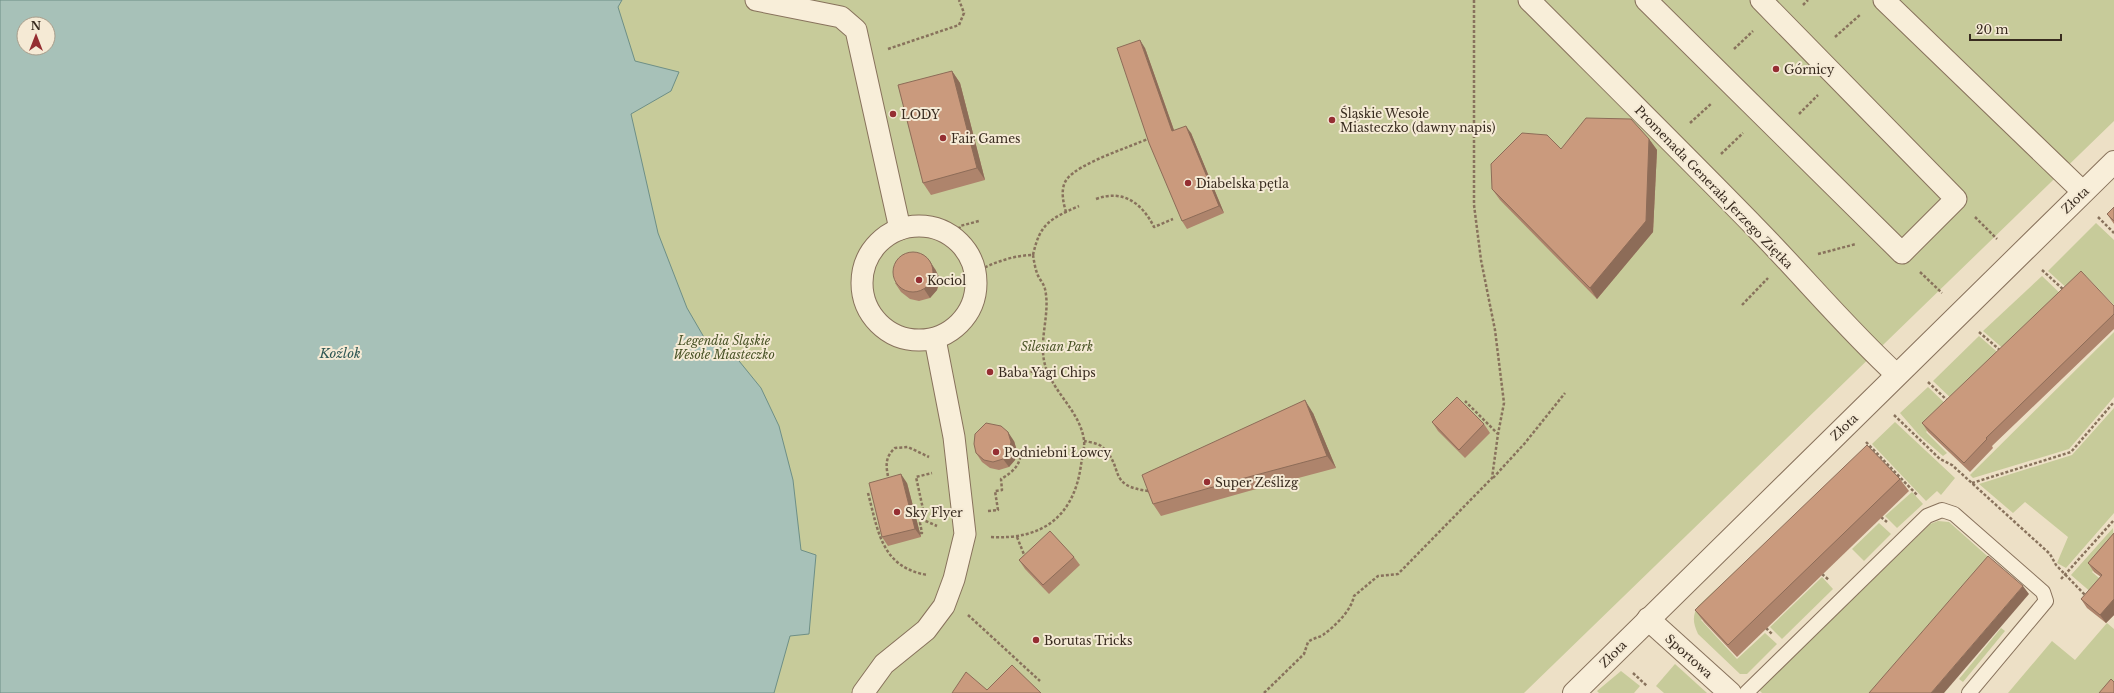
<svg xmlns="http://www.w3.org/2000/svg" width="2114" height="693" viewBox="0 0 2114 693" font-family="'Libre Baskerville',serif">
  <rect width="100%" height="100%" fill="#ede0c6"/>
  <g fill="#c7cb9a" fill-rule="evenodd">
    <path d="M0 0H2114V121L1524 693H0ZM24 24H48V48H24Z"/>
    <polygon points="2096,223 2114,240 2114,305 2086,276 2070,291 2048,271"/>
    <polygon points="2042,276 2065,298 2007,352 1983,331"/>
    <polygon points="2114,332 2114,397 2069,449 1973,478 1970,475"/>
    <polygon points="1979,336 2003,357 1955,402 1933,381"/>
    <polygon points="1928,387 1950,408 1926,432 1947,453 1943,456 1919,435 1900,413"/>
    <polygon points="2114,408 2114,513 2066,568 2057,563 2068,537 2025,502 2013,513 1979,484 2072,455"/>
    <polygon points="1895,422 1955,478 1941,495 1937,491 1926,501 1872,444"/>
    <path d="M1868 447 1875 455 1701 620 1737 659 1765 633 1777 644 1747 674H1740L1698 634C1693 623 1692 616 1698 606Z"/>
    <polygon points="1912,492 1923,504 1897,528 1885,516"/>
    <polygon points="1938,521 1949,522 1994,562 1881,693 1762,693 1759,690 1930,524"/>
    <polygon points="1879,523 1891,534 1864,561 1852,549"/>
    <polygon points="2113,528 2114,546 2092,572 2114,591 2114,612 2071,575"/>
    <polygon points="1822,577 1833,589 1782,639 1770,627"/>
    <polygon points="2107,623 2114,629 2114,686 2108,693 2008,693 2052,641 2075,660"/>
    <polygon points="2001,628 2005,631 1963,682 1959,679"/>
    <polygon points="1675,664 1707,693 1664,693 1656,686"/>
    <polygon points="1621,671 1640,686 1634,693 1599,693 1597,691"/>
  </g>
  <path fill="#a7c1b8" stroke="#6e8f86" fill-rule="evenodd" d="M0 0H622L618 7 635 61 679 72 671 91 631 114 658 233 687 308 705 339 735 356 761 388 779 426 793 480 801 550 816 555 809 634 790 636 774 693H0ZM24 24H48V48H24Z"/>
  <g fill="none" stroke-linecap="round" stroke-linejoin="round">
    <g stroke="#88725c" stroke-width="16">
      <polyline id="service" points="1746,693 1927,516 1942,510 1954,514 2043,592 2046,601 1969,693"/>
    </g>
    <g stroke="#88725c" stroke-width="23">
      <g id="pedestrian">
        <polyline points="756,0 841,17 856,30 900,229"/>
        <path d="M1529 0C1605 76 1682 152 1757 229 1804 277 1847 329 1897 375"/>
        <polyline points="1646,0 1902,253 1956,199 1761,0"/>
        <polyline points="1884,0 2083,192"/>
        <circle cx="919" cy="283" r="57"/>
        <polyline points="863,693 884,664 926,630 944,606 954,579 965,534 954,437 935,339"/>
      </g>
    </g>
    <g stroke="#88725c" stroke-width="24">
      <polyline id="minor" points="1648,619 1730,693"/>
    </g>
    <g stroke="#88725c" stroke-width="24">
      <polyline id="tertiary" points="1574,693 2114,162"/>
    </g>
    <g stroke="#88725c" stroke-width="2.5" stroke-dasharray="3 2" stroke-linecap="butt">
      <polyline points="1474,0 1474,205 1481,260 1495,330 1504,403 1498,434"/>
      <polyline points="1803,5 1808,0"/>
      <polyline points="1835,37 1861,14"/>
      <polyline points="888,49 959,25 964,13 959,0"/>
      <polyline points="1734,49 1753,31"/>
      <polyline points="1799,114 1818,95"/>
      <polyline points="1690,123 1712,103"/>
      <polyline points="1721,154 1743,133"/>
      <path d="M1096 199C1123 189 1142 203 1154 227L1173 219"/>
      <path d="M1066 212C1063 202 1060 188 1067 179 1079 163 1130 147 1150 138"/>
      <polyline points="1975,217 1997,239"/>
      <polyline points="2098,217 2114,233"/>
      <polyline points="956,239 960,226 979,221"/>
      <polyline points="1818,254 1856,244"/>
      <path d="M1033 255C1040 223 1050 219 1079 206"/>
      <polyline points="2042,270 2065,291"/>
      <path d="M976 272C992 263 1014 255 1033 255 1034 261 1035 268 1037 273 1039 279 1044 284 1045 289 1051 315 1037 342 1046 368 1055 394 1080 412 1084 440 1085 448 1082 457 1081 465 1074 516 1043 540 991 537"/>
      <polyline points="1920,272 1942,293"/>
      <polyline points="1742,305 1768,278"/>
      <polyline points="1979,332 2001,351"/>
      <polyline points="1016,376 1046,368"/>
      <polyline points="1928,382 1949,402"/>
      <polyline points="1894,415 1940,459 1952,465 2050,554 2056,565 2086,596"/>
      <path d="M1084 441C1089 442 1097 443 1101 446 1126 467 1105 486 1149 491"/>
      <polyline points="1866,442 1918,496"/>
      <polyline points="1493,478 1525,443 1565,393"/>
      <path d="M889 481C886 467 884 458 895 448L908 447 929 457"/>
      <polyline points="1972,483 2071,452 2114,402"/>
      <path d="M868 493C878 530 881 568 928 575"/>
      <path d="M988 511 998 510 995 491 1002 490 1001 479C1013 472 1021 465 1021 450"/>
      <polyline points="1881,517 1887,522"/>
      <polyline points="921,519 937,526"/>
      <polyline points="920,533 922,533 920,523 923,509 916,477 932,473"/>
      <polyline points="1017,537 1025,557"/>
      <polyline points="1822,574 1829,580"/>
      <polyline points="2061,579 2114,520"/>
      <polyline points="968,615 1040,681"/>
      <polyline points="1766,628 1773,635"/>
      <polyline points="1633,673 1647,686"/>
      <path d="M1264 693 1304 654 1308 642C1313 638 1318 638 1323 635 1335 626 1351 611 1354 596L1378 576 1398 574 1492 478 1498 434 1465 401"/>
    </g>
    <use href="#service" stroke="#f8eed9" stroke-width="14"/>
    <use href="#pedestrian" stroke="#f8eed9" stroke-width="21"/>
    <use href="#minor" stroke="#f8eed9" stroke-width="22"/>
    <use href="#tertiary" stroke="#f8eed9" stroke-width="22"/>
  </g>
  <g fill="#ae846c">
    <polygon points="1145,48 1174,130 1191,133 1224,213 1187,229 1182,221"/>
    <polygon points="952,71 960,83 985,180 931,195 923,183"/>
    <polygon points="1649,139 1657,150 1653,232 1597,299 1500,200 1492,189"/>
    <polygon points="2114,207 2114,224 2107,214"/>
    <polygon points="935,269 940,279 937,290 930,298 919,301 910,299 901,292 895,283"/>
    <polygon points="2114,306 2114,329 1992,446 1993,448 1970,472 1928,432 1922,423"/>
    <polygon points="1313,413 1336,468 1249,491 1161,516 1153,504"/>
    <polygon points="1432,422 1484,424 1490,433 1465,458 1438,431"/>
    <polygon points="1014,441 1017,451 1015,460 1009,467 999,470 990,468 982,462 976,453"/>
    <polygon points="1900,479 1909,491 1737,657 1704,622 1695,610"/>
    <polygon points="907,483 921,537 888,546 882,537"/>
    <polygon points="2114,533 2114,615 2106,623 2087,608 2081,599 2101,577 2094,572 2088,563"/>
    <polygon points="1074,557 1080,565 1049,594 1025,569 1019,560"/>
  </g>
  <g fill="#8d6c58">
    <polygon points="1140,40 1145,48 1177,139 1172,131"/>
    <polygon points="952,71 960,83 985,180 977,168"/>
    <polygon points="1186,126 1191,133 1224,213 1219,206"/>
    <polygon points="1649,139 1657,150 1653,232 1597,299 1590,288"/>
    <polygon points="929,260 935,269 940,279 937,290 930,298 924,289"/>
    <polygon points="1305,400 1313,413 1336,468 1327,456"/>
    <polygon points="1008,432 1014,441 1017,451 1015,460 1009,467 1003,459"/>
    <polygon points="901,474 907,483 921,537 915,529"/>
    <polygon points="2023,586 2029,594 1944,693 1931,693"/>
    <polygon points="2114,599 2114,615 2106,623 2100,615"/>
  </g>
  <g fill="#ca9a7d" stroke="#8d6c58">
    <polygon points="1140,40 1172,131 1186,126 1219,206 1182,221 1149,143 1117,48"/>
    <polygon points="952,71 977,168 923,183 898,85"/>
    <polygon points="1586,118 1631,119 1649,139 1646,221 1590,288 1492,189 1491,164 1522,133 1547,135 1561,149"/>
    <polygon points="2114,207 2114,221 2107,214"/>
    <circle cx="913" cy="272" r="20"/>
    <polygon points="2081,271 2114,306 2114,314 1986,438 1987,439 1964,463 1922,423"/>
    <polygon points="1457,397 1484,424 1459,450 1432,422"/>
    <polygon points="1305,400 1327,456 1241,479 1153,504 1142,475"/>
    <polygon points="986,423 1001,426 1008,432 1011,442 1009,452 1003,459 993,462 984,460 976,453 974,444 975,434"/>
    <polygon points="1867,445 1900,479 1728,645 1695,610"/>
    <polygon points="901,474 915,529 882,537 869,483"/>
    <polygon points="1050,531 1074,557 1043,585 1019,560"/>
    <polygon points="2114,533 2114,599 2100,615 2081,599 2102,575 2088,563"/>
    <polygon points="1988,556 2023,586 1931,693 1869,693"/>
    <polygon points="1012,665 1041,693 952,693 966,672 987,690"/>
    <polygon points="2111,679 2114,682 2114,693 2099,693"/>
  </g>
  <g fill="#952e32" stroke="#f5ead5" stroke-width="1.5">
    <circle cx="1776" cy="69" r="4"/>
    <circle cx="893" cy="114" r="4"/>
    <circle cx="1332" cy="120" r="4"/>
    <circle cx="943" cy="138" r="4"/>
    <circle cx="1188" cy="183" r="4"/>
    <circle cx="919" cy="280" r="4"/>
    <circle cx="990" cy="372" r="4"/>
    <circle cx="996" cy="452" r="4"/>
    <circle cx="1207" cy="482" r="4"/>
    <circle cx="897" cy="512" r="4"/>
    <circle cx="1036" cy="640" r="4"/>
  </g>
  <g text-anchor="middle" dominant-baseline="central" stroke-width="4" stroke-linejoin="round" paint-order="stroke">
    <g font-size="12" fill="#382b1f" stroke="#f5ead5" text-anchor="start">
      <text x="1784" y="69">Górnicy</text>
      <text x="1340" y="113">Śląskie Wesołe<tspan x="1340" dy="14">Miasteczko (dawny napis)</tspan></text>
      <text x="901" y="114">LODY</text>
      <text x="951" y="138">Fair Games</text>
      <text x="1196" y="183">Diabelska pętla</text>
      <text x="927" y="280">Kociol</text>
      <text x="998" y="372">Baba Yagi Chips</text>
      <text x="1004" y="452">Podniebni Łowcy</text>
      <text x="1215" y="482">Super Ześlizg</text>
      <text x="905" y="512">Sky Flyer</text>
      <text x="1044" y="640">Borutas Tricks</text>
    </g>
    <g font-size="12" fill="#382b1f" stroke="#f5ead5">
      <text transform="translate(1714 187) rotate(46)">Promenada Generała Jerzego Ziętka</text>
      <text transform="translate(2075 200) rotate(-44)">Złota</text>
      <text transform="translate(1844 427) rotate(-44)">Złota</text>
      <text transform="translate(1613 654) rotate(-45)">Złota</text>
      <text transform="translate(1689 656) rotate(42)">Sportowa</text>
    </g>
    <g font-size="12" font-style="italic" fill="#4a5427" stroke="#f5ead5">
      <text x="724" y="340">Legendia Śląskie<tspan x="724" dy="14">Wesołe Miasteczko</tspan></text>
      <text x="1057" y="346">Silesian Park</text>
    </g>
    <g font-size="13" font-style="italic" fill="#2f5854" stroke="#f5ead5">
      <text x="340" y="353">Koźlok</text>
    </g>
  </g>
  <g transform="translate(36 36)"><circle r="19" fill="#f5ead5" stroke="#a99e8c"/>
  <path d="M0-3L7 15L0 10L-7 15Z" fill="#952e32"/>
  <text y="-6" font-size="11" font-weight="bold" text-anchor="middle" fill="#382b1f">N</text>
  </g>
  <path d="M1970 34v6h91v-6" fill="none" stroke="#382b1f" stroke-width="2"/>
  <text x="1976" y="34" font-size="12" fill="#382b1f" stroke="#f5ead5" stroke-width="3" paint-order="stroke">20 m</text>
</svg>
